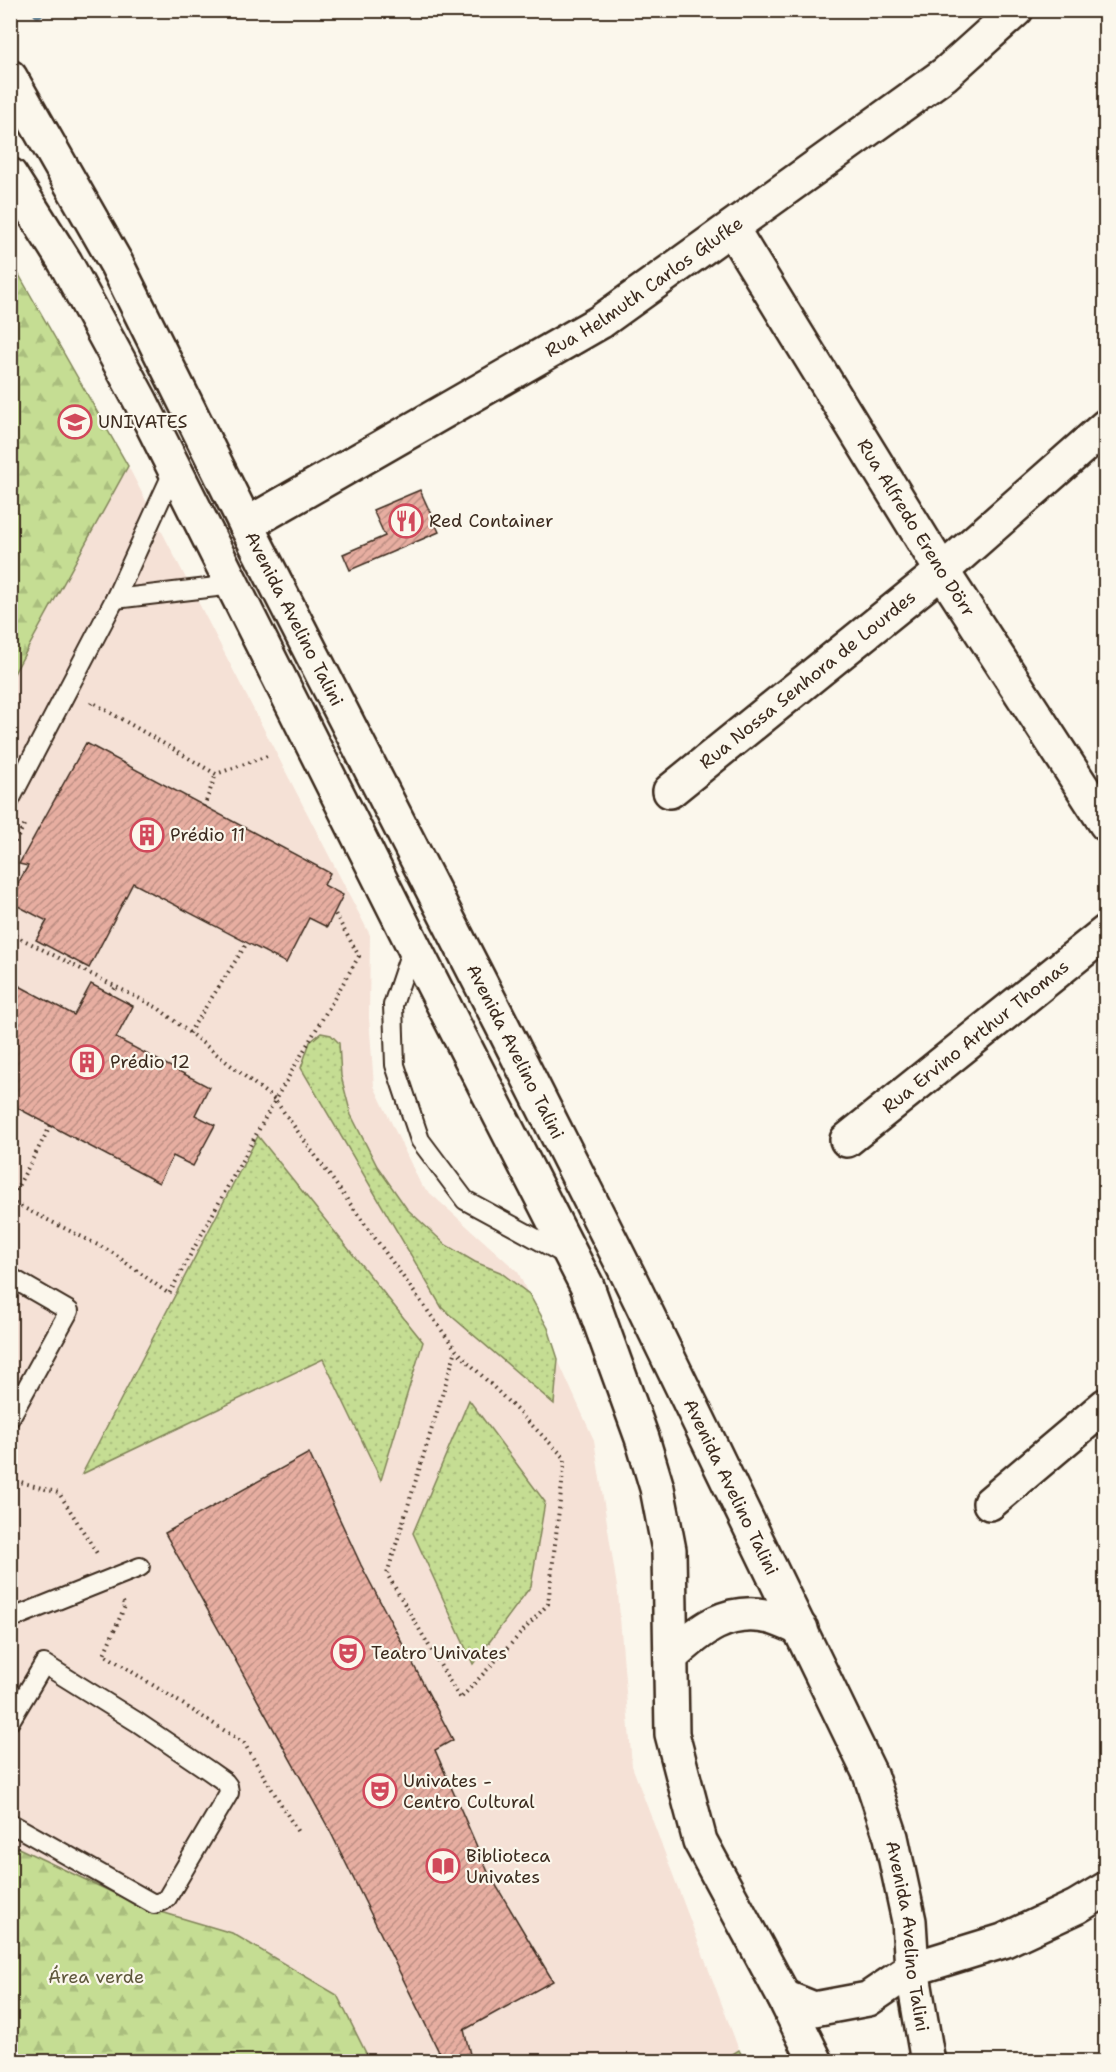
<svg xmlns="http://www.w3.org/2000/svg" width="1116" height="2072" viewBox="0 0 1116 2072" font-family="'Shantell Sans',sans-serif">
  <defs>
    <pattern id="forest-firs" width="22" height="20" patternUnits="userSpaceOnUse" patternTransform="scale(1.5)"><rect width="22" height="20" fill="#c5dd93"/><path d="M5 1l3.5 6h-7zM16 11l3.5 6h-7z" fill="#aabe7e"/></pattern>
    <pattern id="park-dots" width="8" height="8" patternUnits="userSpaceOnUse" patternTransform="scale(1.5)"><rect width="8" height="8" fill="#c5dd93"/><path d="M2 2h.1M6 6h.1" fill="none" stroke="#aabe7e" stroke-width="1.8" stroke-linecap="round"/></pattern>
    <pattern id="building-hatch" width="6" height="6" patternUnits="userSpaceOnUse" patternTransform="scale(1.5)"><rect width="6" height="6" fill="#e7aea1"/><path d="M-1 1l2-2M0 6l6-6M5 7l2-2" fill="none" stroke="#bc8e83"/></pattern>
  </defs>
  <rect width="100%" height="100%" fill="#fbf7ec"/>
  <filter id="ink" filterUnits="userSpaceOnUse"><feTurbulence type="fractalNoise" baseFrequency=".0167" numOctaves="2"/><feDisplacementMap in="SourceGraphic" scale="12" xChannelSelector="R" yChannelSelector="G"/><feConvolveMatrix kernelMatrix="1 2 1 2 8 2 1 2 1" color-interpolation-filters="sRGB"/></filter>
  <g filter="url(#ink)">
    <polygon fill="#f5e1d6" points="128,466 370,935 369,1018 374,1086 421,1185 518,1272 594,1440 618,1593 632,1766 739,2050 721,2061 370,2061 337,1995 233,1933 141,1906 11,1844 10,679"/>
    <g fill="url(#forest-firs)" stroke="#808458" stroke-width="1.5">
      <polygon points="10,259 128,466 11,679 10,679"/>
      <polygon points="10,1844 141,1906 232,1933 337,1995 370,2061 11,2061"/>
    </g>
    <g fill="url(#park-dots)" stroke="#808458" stroke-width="1.5">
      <polygon points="321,1033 331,1035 339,1043 341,1076 351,1115 377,1166 407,1209 446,1245 475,1262 500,1272 529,1294 548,1328 558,1359 554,1404 442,1308 301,1068 310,1042"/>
      <polygon points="258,1136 423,1342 381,1480 323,1359 82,1474"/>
      <polygon points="469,1400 545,1502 531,1586 473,1664 413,1533"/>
      <polygon points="739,2050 745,2061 721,2061"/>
    </g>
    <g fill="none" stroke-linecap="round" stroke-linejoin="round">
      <polyline stroke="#6d8b9b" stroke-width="10" points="38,13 40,10"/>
    </g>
    <g fill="url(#building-hatch)" stroke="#3b2a1e" stroke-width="1.5">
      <polygon points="420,490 439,532 350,570 343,554 385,536 373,510"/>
      <polygon points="86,743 330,873 324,885 343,895 327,927 309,918 286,963 133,883 89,968 36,940 47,921 10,902 10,897 28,866 19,864"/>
      <polygon points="10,981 74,1015 91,984 133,1006 116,1038 209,1087 195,1115 215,1125 193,1166 173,1156 159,1183 10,1104"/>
      <polygon points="309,1453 361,1565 453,1740 435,1750 488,1872 553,1981 464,2030 472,2062 444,2062 330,1831 165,1533"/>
    </g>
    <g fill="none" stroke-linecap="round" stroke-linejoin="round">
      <g stroke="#3b2a1e" stroke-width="22">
        <g id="service">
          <polyline points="115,599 233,585"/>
          <polyline points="10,800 115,599 174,470"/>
          <polyline points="413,945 393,1005 395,1065 420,1140 465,1200 568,1256"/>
          <polyline points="10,1277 69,1311 10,1418"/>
          <polyline points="10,1619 140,1567"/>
          <polyline points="10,1721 44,1664 137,1722 208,1770 225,1782 228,1786 229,1793 167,1898 163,1901 154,1904 10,1823"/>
        </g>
      </g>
      <g stroke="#3b2a1e" stroke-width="38">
        <g id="minor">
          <path id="s1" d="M732 229 942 571 1106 824"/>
          <path id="s2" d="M246 525 600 322 945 74 1016 10"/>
          <path id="s3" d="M670 791 942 571 1106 426"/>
          <path id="s4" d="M847 1140 1106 932"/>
          <polyline points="990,1503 1106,1405"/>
          <polyline points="912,1969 1003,1941 1076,1907 1106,1889"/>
        </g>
      </g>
      <g stroke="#3b2a1e" stroke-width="38">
        <g id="secondary">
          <path id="s5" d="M10 77 116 263 246 525 502 1025 629 1277 870 1774 891 1837 909 1921 912 1969 928 2062"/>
          <polyline points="10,175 65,262 140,400 413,945 587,1286 642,1438 657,1488 669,1550 672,1734 700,1841 784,1997 816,2062"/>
          <path d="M671 1657C700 1630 727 1607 770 1617 780 1619 791 1625 801 1629"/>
          <polyline points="784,1997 814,2009 868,1999 912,1969"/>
        </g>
      </g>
      <g stroke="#3b2a1e" stroke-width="4" stroke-dasharray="1.5 4.5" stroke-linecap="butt">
        <polyline points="91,704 92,702 216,774 270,755"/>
        <polyline points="204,807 216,774"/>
        <polyline points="10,853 26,821"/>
        <polyline points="10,933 158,1008 275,1100 359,956 334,912"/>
        <polyline points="110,994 117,986"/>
        <polyline points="189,1033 247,943"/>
        <polyline points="10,1201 110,1251 169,1294 275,1100 456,1350 565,1458 548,1604 460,1699 387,1574 456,1350"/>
        <polyline points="10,1201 51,1125"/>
        <polyline points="10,1479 59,1493 98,1555"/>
        <polyline points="123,1602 125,1606 104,1654 244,1743 299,1834"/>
      </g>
      <use href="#service" stroke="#fbf7ec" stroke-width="18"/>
      <use href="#minor" stroke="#fbf7ec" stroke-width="33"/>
      <use href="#secondary" stroke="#fbf7ec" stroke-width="33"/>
    </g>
  </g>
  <defs>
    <g id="university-ring" transform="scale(1.725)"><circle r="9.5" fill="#fbf7ec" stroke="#d1495b" stroke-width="1.5"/><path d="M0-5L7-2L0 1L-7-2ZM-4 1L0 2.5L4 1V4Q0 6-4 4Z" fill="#d1495b"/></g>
    <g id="restaurant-ring" transform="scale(1.725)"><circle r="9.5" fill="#fbf7ec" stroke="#d1495b" stroke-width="1.5"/><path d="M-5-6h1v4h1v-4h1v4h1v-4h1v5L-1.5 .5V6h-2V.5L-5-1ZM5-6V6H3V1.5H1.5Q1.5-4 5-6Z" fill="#d1495b"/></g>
    <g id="building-ring" transform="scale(1.725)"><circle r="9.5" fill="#fbf7ec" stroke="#d1495b" stroke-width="1.5"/><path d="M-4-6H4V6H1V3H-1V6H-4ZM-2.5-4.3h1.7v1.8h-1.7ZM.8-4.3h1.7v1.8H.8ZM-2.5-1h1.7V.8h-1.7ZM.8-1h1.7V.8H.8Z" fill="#d1495b"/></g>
    <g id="theatre-ring" transform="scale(1.725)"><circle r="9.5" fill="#fbf7ec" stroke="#d1495b" stroke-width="1.5"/><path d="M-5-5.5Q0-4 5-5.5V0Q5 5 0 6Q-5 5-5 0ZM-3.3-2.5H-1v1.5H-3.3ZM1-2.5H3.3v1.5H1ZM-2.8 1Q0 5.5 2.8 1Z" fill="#d1495b"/></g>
    <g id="library-ring" transform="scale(1.725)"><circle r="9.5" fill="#fbf7ec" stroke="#d1495b" stroke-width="1.5"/><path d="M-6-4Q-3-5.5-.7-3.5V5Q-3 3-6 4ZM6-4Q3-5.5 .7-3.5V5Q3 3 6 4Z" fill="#d1495b"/></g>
  </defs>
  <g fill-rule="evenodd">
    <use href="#university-ring" x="75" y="422"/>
    <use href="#restaurant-ring" x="406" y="521"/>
    <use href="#building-ring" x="147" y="835"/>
    <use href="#building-ring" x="87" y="1062"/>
    <use href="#theatre-ring" x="348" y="1653"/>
    <use href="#theatre-ring" x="380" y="1791"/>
    <use href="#library-ring" x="443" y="1866"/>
  </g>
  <g text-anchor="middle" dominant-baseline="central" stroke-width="4.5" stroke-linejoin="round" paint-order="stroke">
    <g font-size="18" fill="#3b2a1e" stroke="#fbf7ec">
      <text stroke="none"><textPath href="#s2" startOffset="464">Rua Helmuth Carlos Glufke</textPath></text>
      <text stroke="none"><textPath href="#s1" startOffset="351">Rua Alfredo Ereno Dörr</textPath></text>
      <text stroke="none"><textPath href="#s5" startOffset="612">Avenida Avelino Talini</textPath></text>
      <text stroke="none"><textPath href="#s3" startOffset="177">Rua Nossa Senhora de Lourdes</textPath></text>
      <text stroke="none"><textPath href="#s4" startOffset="165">Rua Ervino Arthur Thomas</textPath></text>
      <text stroke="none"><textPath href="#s5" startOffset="1098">Avenida Avelino Talini</textPath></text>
      <text stroke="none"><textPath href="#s5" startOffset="1584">Avenida Avelino Talini</textPath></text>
      <text stroke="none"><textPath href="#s5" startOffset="2070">Avenida Avelino Talini</textPath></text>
    </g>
    <g font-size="18" fill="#3b2a1e" stroke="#fbf7ec" text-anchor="start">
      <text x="98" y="422">UNIVATES</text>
      <text x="429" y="521">Red Container</text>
      <text x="170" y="835">Prédio 11</text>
      <text x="110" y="1062">Prédio 12</text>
      <text x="371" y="1653">Teatro Univates</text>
      <text x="403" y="1781">Univates -<tspan x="403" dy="21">Centro Cultural</tspan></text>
      <text x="466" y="1856">Biblioteca<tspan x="466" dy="21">Univates</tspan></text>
    </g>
    <g font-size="18" fill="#5e573b" stroke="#fbf7ec">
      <text x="96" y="1977">Área verde</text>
    </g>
  </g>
  <rect width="1116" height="2072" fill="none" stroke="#fbf7ec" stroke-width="36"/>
  <rect x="18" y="18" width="1080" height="2036" fill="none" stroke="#3b2a1e" stroke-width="2" filter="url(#ink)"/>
</svg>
